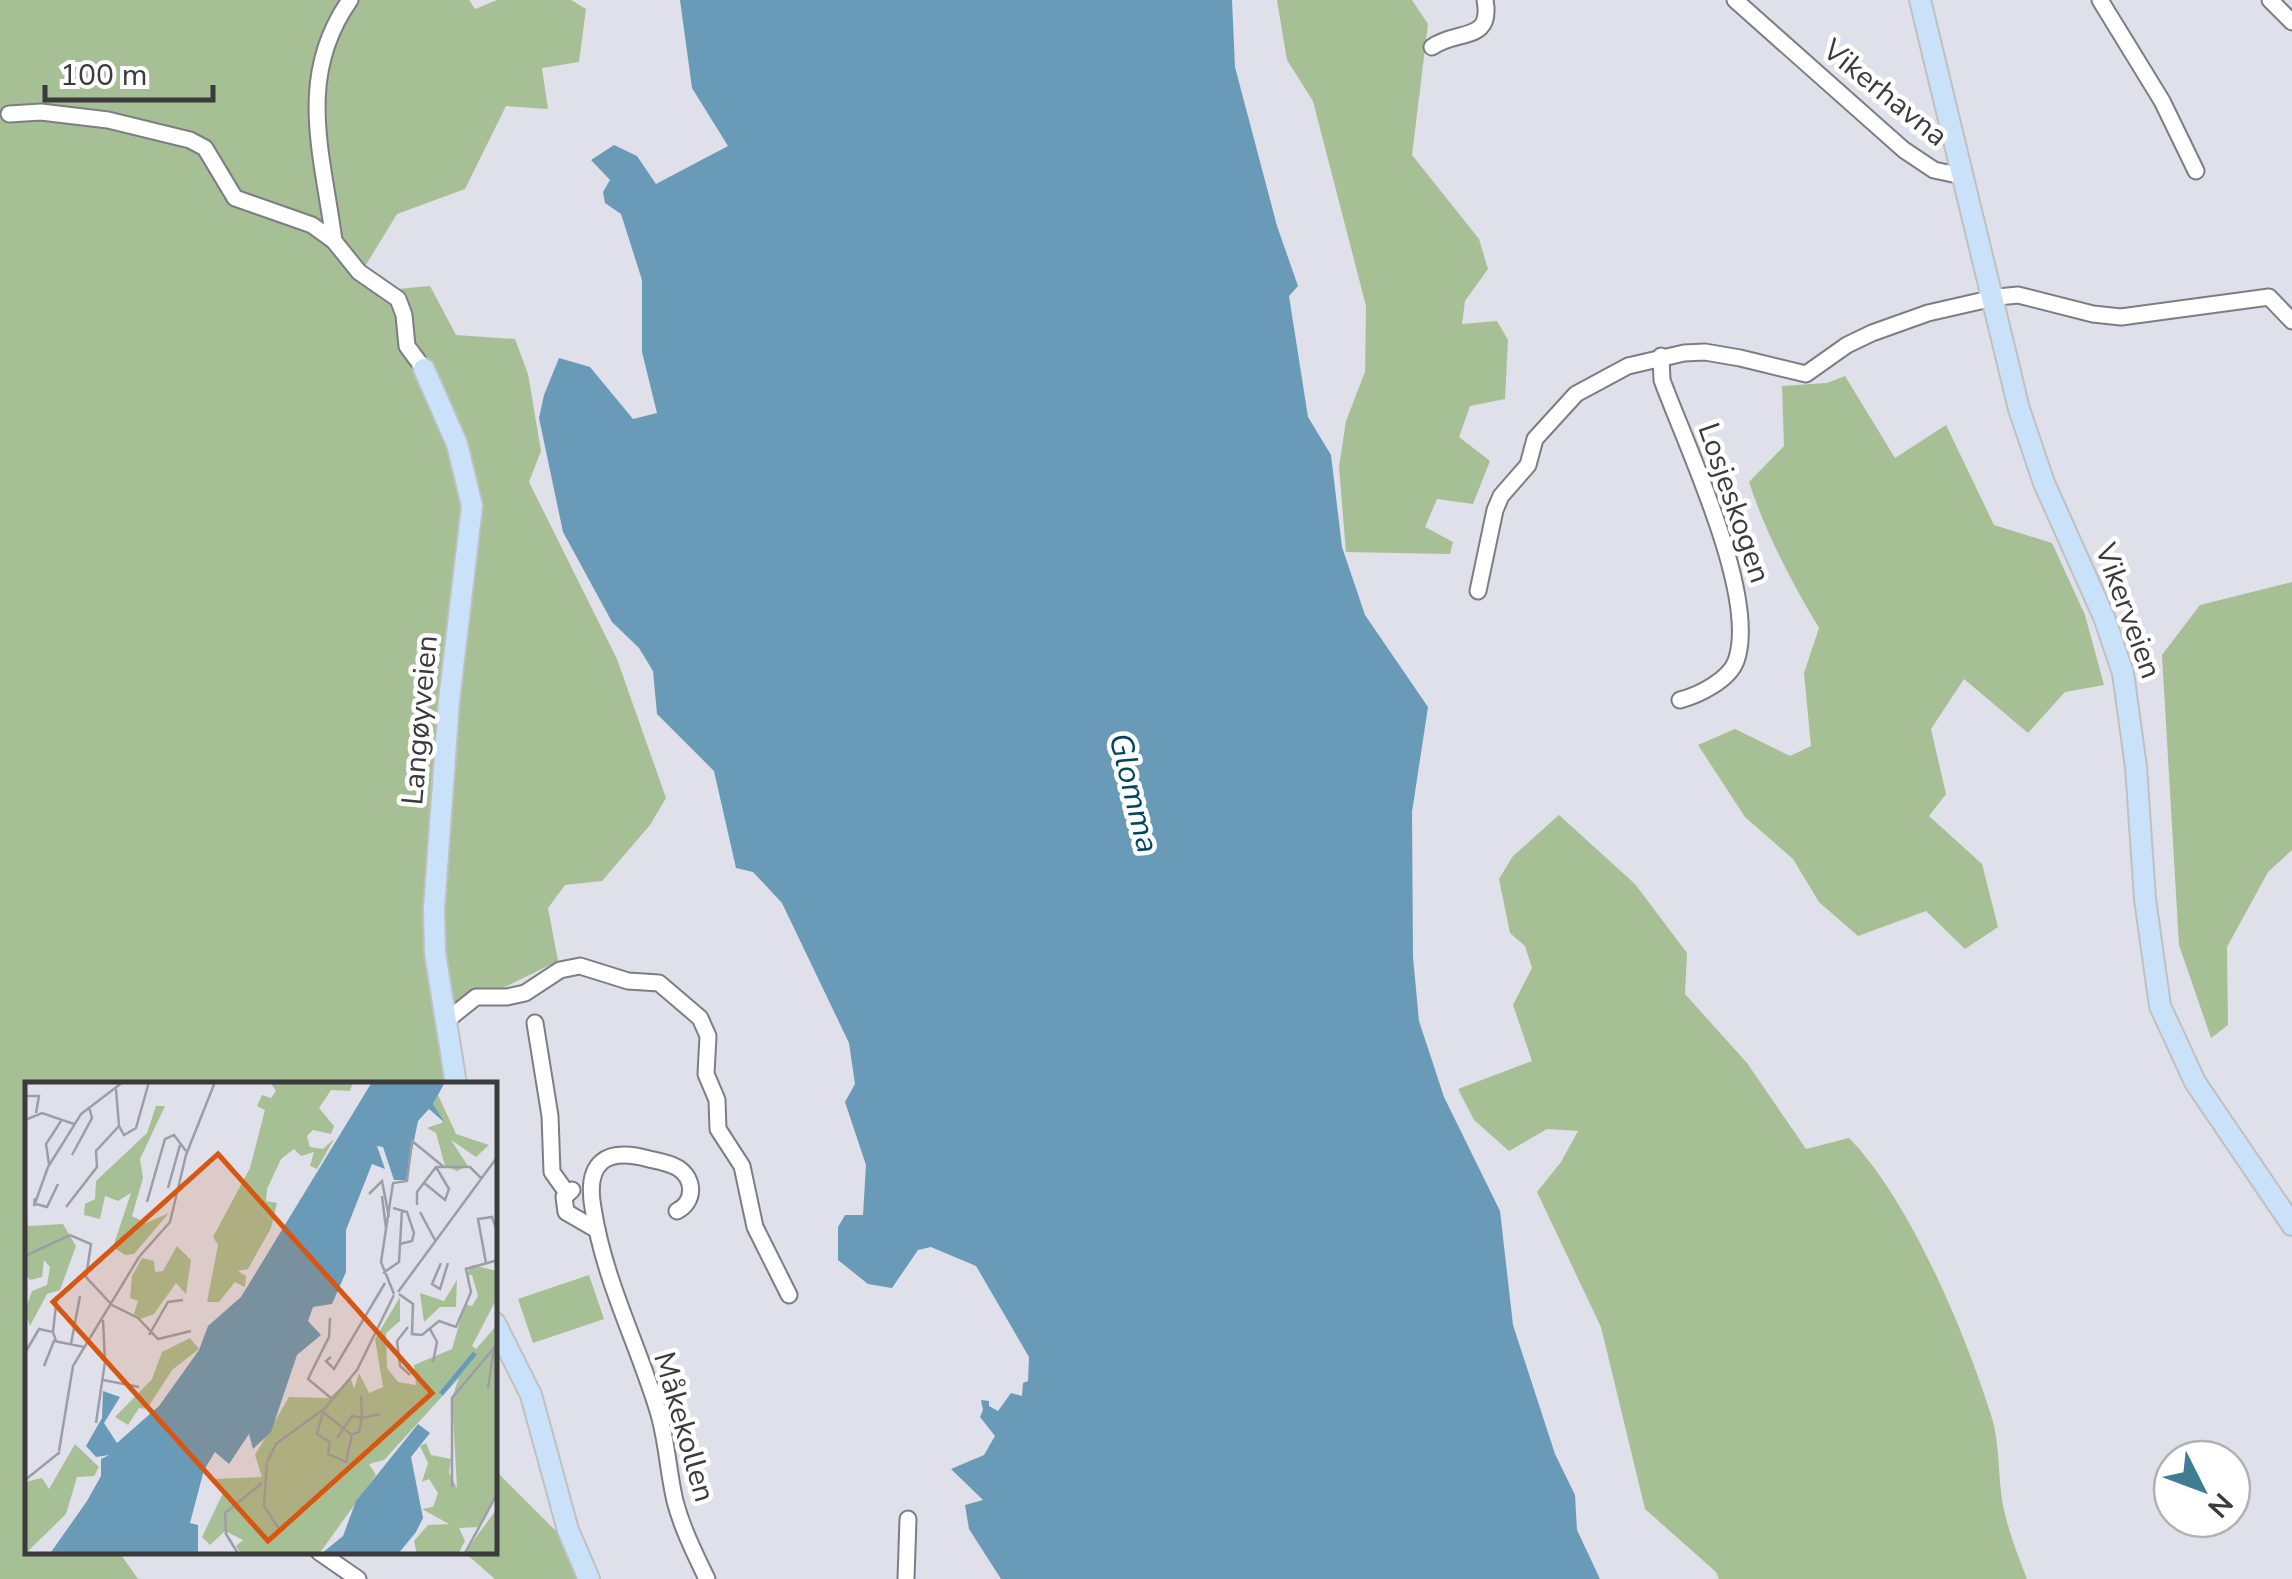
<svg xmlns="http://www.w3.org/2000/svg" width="2292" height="1579" viewBox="0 0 2292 1579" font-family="'Nunito Sans',sans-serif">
  <rect width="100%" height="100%" fill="#dfe0e9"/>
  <g fill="#a7bf94">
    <polygon points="0,0 469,0 475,9 497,0 571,0 586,9 579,62 542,68 548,109 506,106 465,189 397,214 361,273 387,290 430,286 456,335 515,339 528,374 541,451 529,482 617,659 666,798 650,825 602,881 565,885 548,908 558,961 468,1005 442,1033 448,1084 28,1084 28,1552 119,1552 138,1579 0,1579"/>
    <polygon points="1277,0 1412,0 1428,24 1412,155 1479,239 1488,269 1465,301 1462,324 1497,321 1508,340 1505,399 1470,406 1459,437 1490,461 1473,504 1437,499 1425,527 1453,542 1450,554 1346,552 1339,467 1346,421 1365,372 1366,306 1313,101 1287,60"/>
    <path d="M1845 376 1895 458 1946 425 1994 525 2052 543 2085 615 2104 685 2065 692 2028 733 1964 679 1931 729 1946 794 1929 816 1982 864 1998 927 1965 949 1926 911 1858 936 1819 902 1793 859 1745 817 1698 745 1735 729 1790 756 1811 746 1804 673 1819 628C1791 581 1766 534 1749 482L1784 446 1782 386 1827 383Z"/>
    <polygon points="2292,582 2292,850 2268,872 2227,947 2228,1025 2211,1038 2179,945 2162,655 2200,605"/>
    <path d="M1559 815 1635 884 1687 953 1685 994 1747 1063 1806 1149 1849 1138C1909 1199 1965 1332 1991 1415 2001 1446 1997 1482 2005 1514 2010 1536 2019 1558 2027 1579H1719L1716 1572 1645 1509 1601 1327 1537 1192 1561 1162 1578 1131 1547 1129 1509 1151 1474 1120 1458 1089 1532 1061 1513 1005 1532 968 1525 946 1510 933 1499 879 1513 856Z"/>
    <polygon points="589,1275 604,1319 533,1343 518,1299"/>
    <polygon points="495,1470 557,1532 584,1579 495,1579 464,1552 495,1552"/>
  </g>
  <polygon fill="#699bb8" points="680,0 1232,0 1235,67 1277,226 1298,286 1289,296 1308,417 1331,455 1342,547 1365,615 1428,707 1412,812 1413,957 1419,1021 1444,1097 1500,1211 1513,1325 1555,1454 1575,1495 1577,1530 1600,1579 1001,1579 969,1529 965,1505 983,1500 951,1469 984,1455 995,1436 980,1417 983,1410 981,1400 989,1401 989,1406 998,1411 1011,1393 1022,1396 1023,1383 1028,1381 1029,1357 976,1266 931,1247 918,1250 892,1288 868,1284 838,1260 838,1227 845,1215 863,1215 866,1165 845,1102 855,1084 849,1043 782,903 753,872 736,868 714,771 657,714 653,671 639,648 612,622 563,532 539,418 544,395 559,358 590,367 633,419 657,413 642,352 642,280 621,214 605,203 603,192 610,180 591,160 614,145 637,156 656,184 728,146 692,88"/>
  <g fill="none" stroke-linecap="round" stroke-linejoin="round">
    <g stroke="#7c7d85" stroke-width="19">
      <g id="minor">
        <polyline points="1735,0 1904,150 1934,170 1962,176"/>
        <polyline points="2100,0 2162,101 2196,171"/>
        <polyline points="2270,0 2292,22"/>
        <path d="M1432 47C1457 29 1493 43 1485 0"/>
        <polyline points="9,114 41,112 108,120 190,140 205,148 235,198 312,225 334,241 359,272 398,299 404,315 407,346 424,369"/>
        <path d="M334 241C323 155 295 78 350 0"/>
        <path d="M1661 356 1662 380C1686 446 1759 597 1736 661 1729 680 1699 695 1680 700"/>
        <polyline points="1478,591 1495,510 1501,496 1528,465 1535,439 1576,394 1628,366 1684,353 1705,352 1740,358 1806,374 1847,345 1872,333 1928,313 1998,297 2018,295 2093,314 2121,317 2269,297 2292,321"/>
        <polyline points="446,1021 476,997 507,997 525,993 560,970 580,966 628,981 659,983 700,1018 708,1036 706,1074 717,1100 718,1129 742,1166 755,1227 789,1295"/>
        <polyline points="535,1023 550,1116 552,1172 567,1193"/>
        <polyline points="572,1190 564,1197 566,1212 597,1230"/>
        <path d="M677 1211C695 1202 695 1179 678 1168 670 1163 659 1161 649 1159 606 1147 585 1162 593 1208 604 1280 637 1342 658 1411 667 1440 668 1472 675 1501 682 1528 695 1554 707 1579"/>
        <polyline points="319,1552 358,1579"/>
        <polyline points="906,1579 908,1519"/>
      </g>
    </g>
    <g stroke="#c0c0c1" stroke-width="24">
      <g id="major">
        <polyline points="1920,0 2019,409 2044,483 2104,617 2123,673 2136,767 2145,899 2160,1006 2195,1082 2292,1225"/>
        <polyline points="424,369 457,444 472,506 449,701 434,909 435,953 456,1084"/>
        <polyline points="495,1323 531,1395 568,1530 589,1579"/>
      </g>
    </g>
    <use href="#minor" stroke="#fff" stroke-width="15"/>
    <use href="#major" stroke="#cae1fa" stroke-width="20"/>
  </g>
  <g text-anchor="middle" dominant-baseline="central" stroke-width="9" stroke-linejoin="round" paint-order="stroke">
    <g font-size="30" fill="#3b3b3e" stroke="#fff">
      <text transform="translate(1885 93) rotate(39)">Vikerhavna</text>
      <text transform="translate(1734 503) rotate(71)">Losjeskogen</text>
      <text transform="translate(2128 611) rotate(70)">Vikerveien</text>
      <text transform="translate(420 720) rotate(-85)">Langøyveien</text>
      <text transform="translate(684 1427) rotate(74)">Måkekollen</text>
    </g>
    <g font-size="32" font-style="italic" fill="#004664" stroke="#fff">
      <text transform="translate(1134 793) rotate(76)">Glomma</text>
    </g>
  </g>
  <g transform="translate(25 1082)">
    <rect width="472" height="472" fill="#dfe0e9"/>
    <path d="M245 0H328L325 9 306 8 294 26 309 44 306 52 288 48 282 54 285 65 298 67 309 57 292 87 285 84 289 70 276 74 269 67 256 77 242 107 241 119 252 121 246 146 223 187 213 189 221 194 220 205 210 200 194 220H182L193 163 188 155 225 86 240 28 232 24 237 13 246 16 251 9ZM413 13 431 52 464 63 451 75 426 58 443 84 432 89 420 84 411 51 402 46 419 40 408 22ZM131 24H140L115 77 118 96 107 134 121 141 144 131 109 172 100 173 88 165 106 111 93 119 80 114 75 137 59 133 60 122 70 117 71 99 122 51ZM3 127V144L38 142 51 164 35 208 22 212 5 244 0 229 7 209 22 203 25 185 19 178 17 195 5 198 0 191ZM152 164 166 178 161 212 151 201 129 232 116 237 109 232 113 219 105 216 107 194 117 176 129 179 130 190 138 189ZM447 183 472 189V216L447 264 451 267 472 243V410L453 445 434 446 440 459 433 472H392L389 459 403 443 424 442 397 427 408 425 413 411 404 397 397 400 403 381 395 364 401 361 406 373 426 377 424 391 432 406 427 316 434 296 359 378 344 382 351 393 294 472H216L211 464 218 458 200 449 185 463 177 455 199 409 189 397 237 395 230 373 264 315 304 316 326 297 329 307 334 291 344 311 358 305 350 257 375 215V239L361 251 362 286 373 300 391 303 389 283 427 267 440 222 447 224 453 214 447 193H441ZM432 198 431 225H415L399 240 395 211 419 219ZM165 256 174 267 147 288 122 327 114 326 103 343 90 335 127 297 137 270ZM50 362 74 385 69 394 52 395 41 432 0 472V400L17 396 24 407ZM472 427V472L439 473 451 455Z" fill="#a7bf94"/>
    <path d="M347 0H420L408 22 420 41 404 27 393 39 381 98H369L358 65 352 64 360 87 347 82 321 148V190L307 222 288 225 283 239 296 253 272 273 246 350 228 367 224 352 204 382 190 370 179 388 165 441 173 443V472L24 473 62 419 76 394V377L84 373 71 375 61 364 77 336 78 309 95 315 79 341 92 361 134 324 174 268 183 244 216 215ZM393 342 405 351 386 375 398 436 391 450 373 472H296L318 454 331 419Z" fill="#699bb8"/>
    <path fill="none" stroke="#699bb8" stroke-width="5" d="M416 312 450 271"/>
    <path fill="none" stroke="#9d9ea5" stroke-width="2.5" d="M91 7 94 44M0 14H14L11 31M0 38 17 31 49 42M94 44 99 53 111 46 124 0M47 73 67 36 64 25M24 82 21 62 36 39M398 100 420 118 424 107 411 85M143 106 155 63M344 112 357 99 364 135M357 114 361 146M10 116 9 124 23 85 56 32 98 0M122 120 140 57 149 53 161 69M11 122 22 125 33 102M392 123V110L411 85H445L457 97M41 125 72 85 71 69 94 44M368 126 382 130 389 151 387 159 375 162M395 130 411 160M0 174 45 153 66 162 61 195 87 223 113 236 133 257 166 249M416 181 407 202 415 207 423 181M461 181 453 137 467 135 473 152M358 191 374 180 377 128M373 210 473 74M369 212 356 180 368 101 382 99 387 59 419 85M374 212 388 222 387 252 397 253 414 239 431 245 446 210 441 187 473 178M305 236 304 255 283 297 306 316M383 245 372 259 375 284 385 293M405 247 412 260 408 280M28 250 32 214M124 253 143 220 158 218M46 262 55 214M0 271 14 247 28 250 31 259M306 275 301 279 309 287 360 201M19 284 29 259 59 265M78 298 114 305M463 307 469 265M298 330 327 353 321 380 303 372 305 360M298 330 292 352 305 360M71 341 80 280 78 238M325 353 334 350 337 336 355 332M312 356 327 334 337 336 336 314M34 369 48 284 114 175 145 140 161 73 190 0M242 380 251 362 300 326 332 288 369 213M242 381 239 424 254 447M0 398 35 370M427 405V316L473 261M214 473 201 452 200 431 237 401M439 473 473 410"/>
    <path fill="#d75611" fill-opacity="0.15" stroke="#d75611" stroke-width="5" d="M193 72 407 311 243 459 28 220Z"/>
    <rect width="472" height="472" fill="none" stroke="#3b3b3e" stroke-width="5"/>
  </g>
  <g transform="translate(2202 1489) rotate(132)"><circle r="48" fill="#ffffff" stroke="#b1b1b2" stroke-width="2.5"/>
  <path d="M0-8L18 38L0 25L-18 38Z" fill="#3f7d93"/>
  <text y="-15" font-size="28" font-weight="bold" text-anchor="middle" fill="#3b3b3e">N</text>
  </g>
  <path d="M45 85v15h168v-15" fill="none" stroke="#3b3b3e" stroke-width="5"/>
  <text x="60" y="85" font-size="30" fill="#3b3b3e" stroke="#ffffff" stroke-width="8" paint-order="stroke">100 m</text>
</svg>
